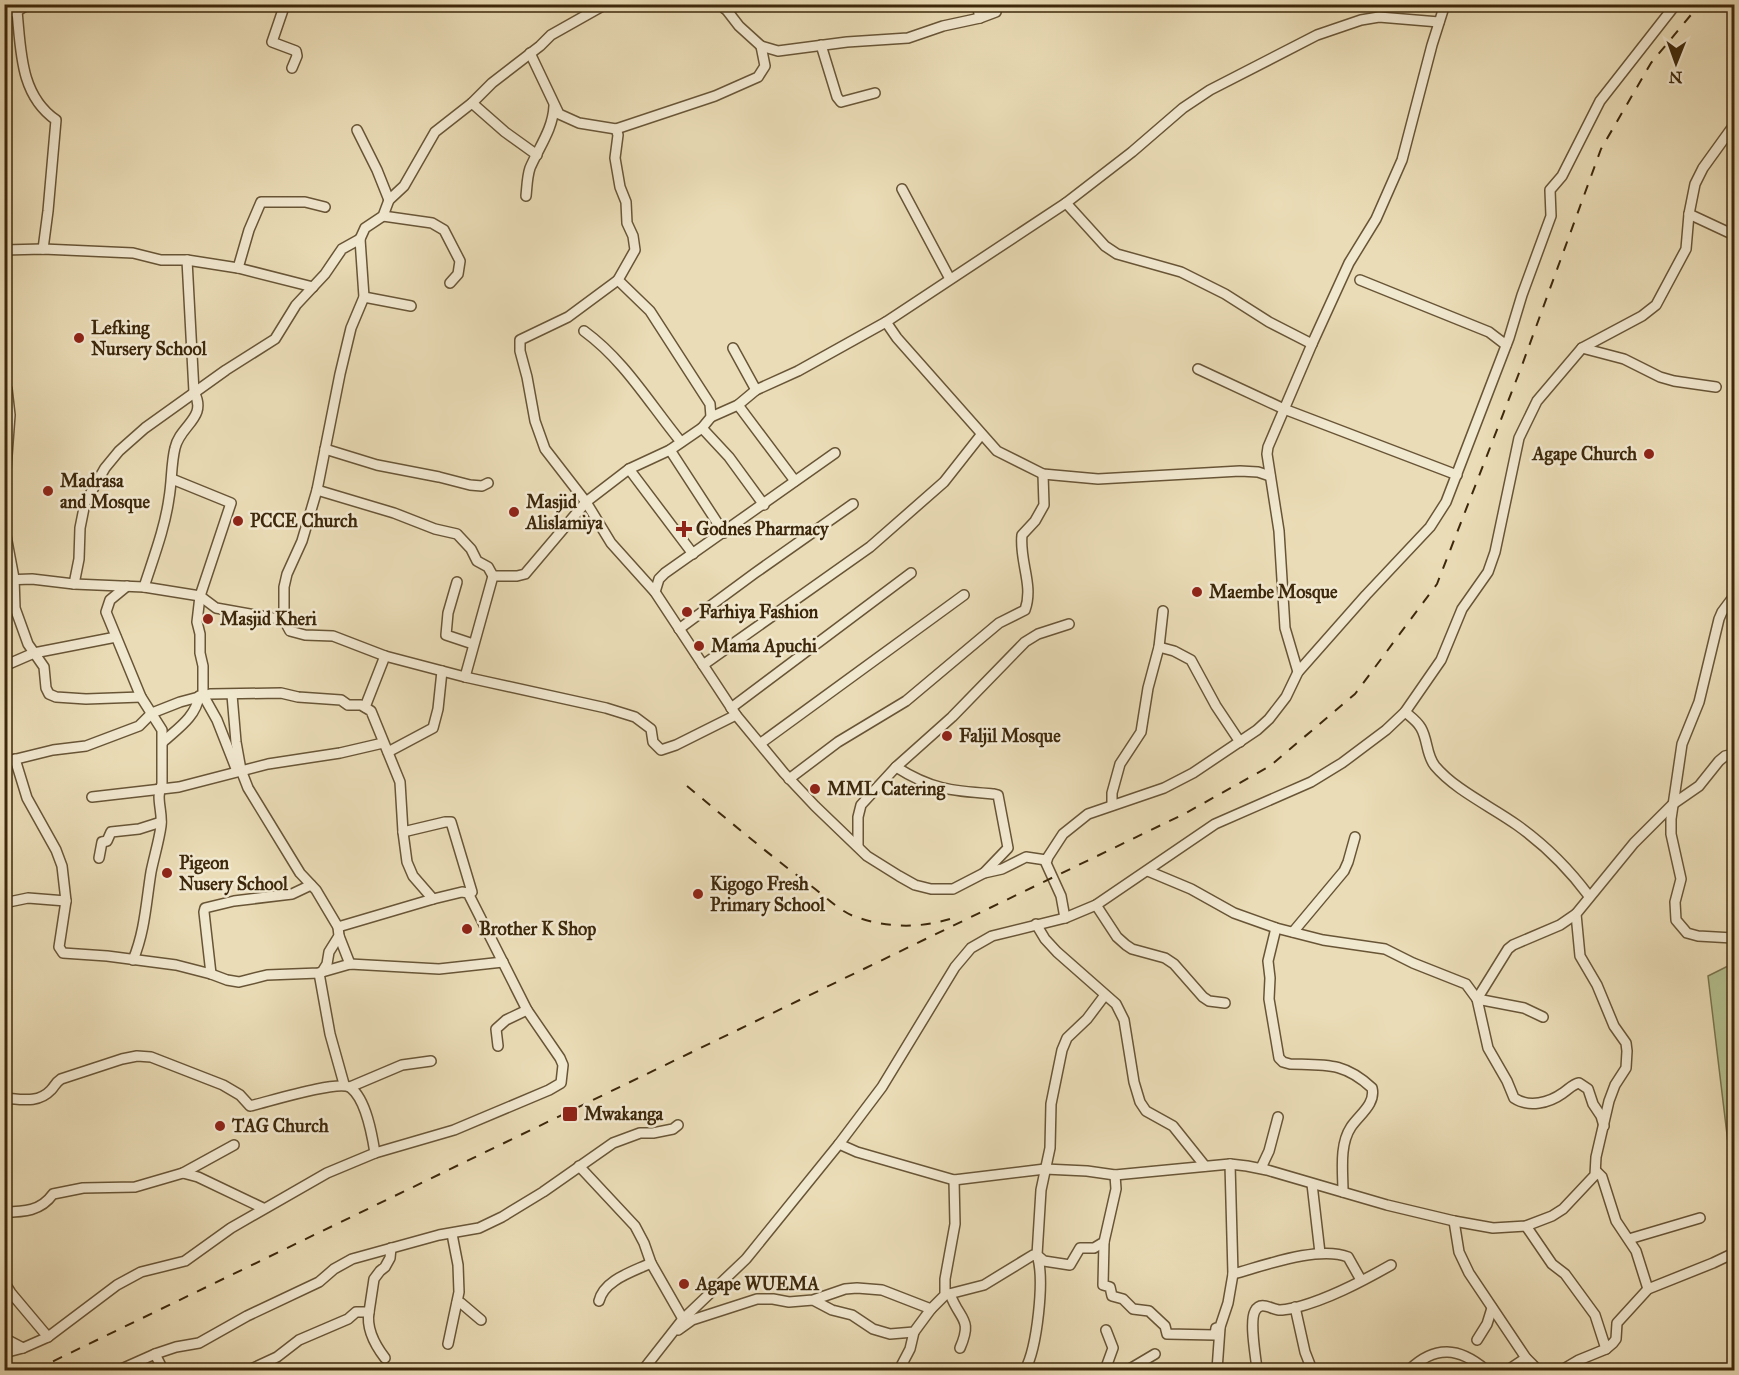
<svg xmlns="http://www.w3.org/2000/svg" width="1739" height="1375" viewBox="0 0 1739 1375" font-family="'IM FELL Great Primer',serif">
  <rect width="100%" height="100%" fill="#eadcb6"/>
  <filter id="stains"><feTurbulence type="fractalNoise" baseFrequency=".00333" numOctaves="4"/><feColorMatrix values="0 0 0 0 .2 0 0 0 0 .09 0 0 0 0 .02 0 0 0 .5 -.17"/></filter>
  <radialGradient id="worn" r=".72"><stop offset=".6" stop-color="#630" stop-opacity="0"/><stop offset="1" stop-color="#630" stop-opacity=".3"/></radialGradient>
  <polygon fill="#b4c190" stroke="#78744e" stroke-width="1.5" points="1734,963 1734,1193 1708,976"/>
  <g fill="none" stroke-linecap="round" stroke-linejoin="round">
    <g stroke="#685536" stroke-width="12">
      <g id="street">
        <polyline points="285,4 272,42 296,51 297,56 292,68"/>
        <polyline points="722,4 739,26 761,46 778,51 847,42 908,38 943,26 980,18 996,12"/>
        <polyline points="977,4 980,18"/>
        <polyline points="725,9 746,4"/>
        <path d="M17 11C21 51 20 95 56 120L48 211 43 249"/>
        <polyline points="4,13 17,11 29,4"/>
        <polyline points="821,45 837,97 841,102 875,93"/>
        <polyline points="472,103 505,132 537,155"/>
        <polyline points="616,129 715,96 758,77 765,66 761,46"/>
        <polyline points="357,130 377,170 389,200"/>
        <polyline points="902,189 950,279"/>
        <path d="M526 196C527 187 527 177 530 168 539 147 553 129 554 106"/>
        <polyline points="1066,203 1105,246 1117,254 1181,272 1225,294 1269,322 1312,344"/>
        <polyline points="1689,214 1734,235"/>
        <polyline points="383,216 432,223 444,230 460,261 458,274 450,283"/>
        <polyline points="4,250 43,249 133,253 161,260 187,260 238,268 313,287"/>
        <polyline points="238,268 249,230 261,202 305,202 325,207"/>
        <polyline points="618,280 568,317 520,340 520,351 527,377 535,421 545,449 586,502 611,543 655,592 736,715 784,773 815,806 867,856 899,876 915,885 931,889 953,889 984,873 1002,869 1026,857 1046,860"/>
        <polyline points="1360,280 1489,332 1506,345"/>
        <polyline points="364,297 411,306"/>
        <path d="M584 331C625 361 649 403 681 442"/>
        <polyline points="733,348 756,390"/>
        <polyline points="1582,348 1624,359 1660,377 1674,381 1716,387"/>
        <polyline points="1198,369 1284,409 1457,475"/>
        <polyline points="4,386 7,389 10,415 4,496"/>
        <polyline points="738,405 795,481"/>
        <polyline points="711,417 738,405 756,390 798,371 886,322"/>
        <polyline points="702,428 729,457 764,505"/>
        <polyline points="325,449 377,465 439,477 470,485 482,486 488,483"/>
        <polyline points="670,450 724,533"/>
        <polyline points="629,469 693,554"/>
        <polyline points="1270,476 1258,472 1240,471 1098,479 1043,474 997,451 897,338 886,322 1066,203 1132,152 1183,108 1210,90 1317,35 1361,20 1379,17 1439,22"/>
        <polyline points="172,479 231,503 200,596 197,622 200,634 200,653 203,666 203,695 217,720 237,771"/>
        <polyline points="317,490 394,513 435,529 457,534 471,549 477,561 488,567 493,576"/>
        <polyline points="4,525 14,578 15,608 28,644 44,667 46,688 49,694 56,697 86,699 141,697"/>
        <polyline points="4,580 32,579 74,584 144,587 200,596 216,608 284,620 290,631 305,635 333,636 385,656 465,677 606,708 635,717 651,729 653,742 661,750 676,745 736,715"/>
        <polyline points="457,582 448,613 446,635 473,644"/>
        <polyline points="74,584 79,559 80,528 85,503 105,468 119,451 145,428 226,370 275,339 296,305 325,274 342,249 360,239"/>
        <path d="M127 586 110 600 106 612 141 697 162 730V784C155 798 163 811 161 826 159 841 154 857 151 872 146 903 145 931 133 960"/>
        <path d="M144 587C153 559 165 528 169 498 172 482 171 464 175 448 180 425 208 418 194 392L187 260"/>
        <polyline points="655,592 659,579 665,573 835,453"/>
        <polyline points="284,620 284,587 287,574 302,541 317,490 340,374 351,328 364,297 360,239 365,228 383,216 389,200 404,186 435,132 472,103 492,83 540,46 551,35 606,4"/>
        <polyline points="679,629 755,573 853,504"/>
        <polyline points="1159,647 1174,651 1191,660 1216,706 1240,742"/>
        <polyline points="703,665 870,547 944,482 981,435"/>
        <polyline points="4,666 34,653 116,637"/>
        <polyline points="1298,672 1285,628 1279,531 1267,454 1268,447 1312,344 1349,263 1376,219 1402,160 1432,45 1445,4"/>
        <polyline points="465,677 493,576 517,576 525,574 586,502 629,469 670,450 702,428 711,417 710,404 650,311 618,280 635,250 633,236 627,223 626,202 620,187 615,158 618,135 616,129 579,123 559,114 530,53"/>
        <polyline points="365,707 385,656"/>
        <polyline points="731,708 911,573"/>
        <path d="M1405 712C1411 717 1417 721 1421 728 1428 740 1426 755 1435 766 1455 790 1492 807 1517 825 1545 845 1569 869 1589 896"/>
        <path d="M163 742C177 729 196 717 199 696"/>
        <polyline points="761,743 964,595"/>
        <polyline points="388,752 433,728 438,709 442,671"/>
        <polyline points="15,759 27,798 56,850 62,866 66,901 59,947 63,953 107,956 176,965 211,974 227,980 239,982 267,975 319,973 322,972 327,964 329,952 339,936 338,927 316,890 300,873 248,788 241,770 236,742 232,695"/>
        <polyline points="4,762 53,750 86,746 139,726 152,713 180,702 210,694 281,693 298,697 341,700 348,705 361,705 371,711 400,782 403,832 407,862 413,876 433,899 462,892 468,893 527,1010 560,1058 563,1065 561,1083 549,1090 454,1130 375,1153 327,1173 231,1228 185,1261 141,1272 117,1285 48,1337 23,1348 4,1353"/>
        <path d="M896 767C932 790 953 791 994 794L998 795 1008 848 984 873"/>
        <path d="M789 779 838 742 906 701 999 623 1025 610C1034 585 1019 561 1022 535L1035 521 1044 505 1043 474"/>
        <polyline points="92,797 179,787 268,764 340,753 383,743"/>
        <polyline points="1112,805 1112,793 1120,764 1141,732 1148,688 1159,647 1163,611"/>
        <polyline points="403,832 445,822 451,822 472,892"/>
        <polyline points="858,846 858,817 861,805 896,767 952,717 1025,642 1038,634 1069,624"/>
        <polyline points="99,858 102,842 107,841 111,832 139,829 161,822"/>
        <polyline points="1148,871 1191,889 1234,913 1276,928 1323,940 1385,949 1413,963 1466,984 1477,999 1524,1008 1543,1017"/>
        <polyline points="4,903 28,898 66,901"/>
        <polyline points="1096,905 1117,937 1126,945 1132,949 1165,958 1174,964 1203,997 1209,1001 1225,1003"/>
        <path d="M1576 914 1560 925 1513 945 1508 949 1477 999 1488 1048 1507 1081 1514 1098C1529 1108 1549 1103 1563 1093 1569 1089 1573 1084 1579 1083L1588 1089 1593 1104 1601 1116 1604 1126"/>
        <polyline points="1065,918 1061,896 1046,863 1048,857 1063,834 1088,814 1164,788 1193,773 1257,730 1269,719 1286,697 1298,672 1366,595 1430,527 1446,502 1509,338 1522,295 1551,216 1550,190 1562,176 1600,101 1676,4"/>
        <polyline points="1036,924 1045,939 1057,952 1116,1004 1124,1020 1134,1082 1140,1102 1146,1111 1173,1126 1205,1166"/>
        <polyline points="338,927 433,899"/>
        <path d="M1276 928 1268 961 1270 978 1269 999 1279 1058 1283 1062 1290 1064C1326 1065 1344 1062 1372 1088 1376 1104 1359 1115 1351 1127 1339 1145 1343 1172 1343 1192"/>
        <polyline points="1293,932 1344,871 1348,862 1355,837"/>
        <polyline points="339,936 350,964"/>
        <polyline points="1733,938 1698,936 1687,933 1676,920 1675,902 1681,879 1671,834 1671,819 1682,744 1699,702 1719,619 1722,612 1734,596"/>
        <polyline points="322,972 350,964 439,969 503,962"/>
        <polyline points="319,973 330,1034 344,1084"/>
        <polyline points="211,974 204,912 205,908 234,901 292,894 311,885"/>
        <polyline points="1105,995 1087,1019 1067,1038 1062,1050 1051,1104 1050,1148 1041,1190 1037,1255 1044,1261 1070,1265 1080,1248 1094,1248 1104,1242 1116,1189 1115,1175"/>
        <polyline points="498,1046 496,1029 506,1020 527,1010"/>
        <polyline points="350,1087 402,1065 431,1061"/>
        <path d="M4 1098C20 1099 38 1104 51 1090 55 1086 55 1083 61 1079L122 1059 137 1056 151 1057 223 1085 240 1095 250 1106C268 1102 339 1079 351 1088 366 1100 372 1134 375 1153"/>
        <polyline points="839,1144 857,1152 954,1180 1045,1169 1087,1171 1115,1175 1230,1164 1247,1166 1267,1170 1387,1205 1454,1221 1493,1228 1526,1226 1552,1216 1563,1209 1595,1175 1596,1157 1609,1101 1615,1085 1626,1068 1627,1051 1626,1043 1614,1026 1597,985 1580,956 1576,914 1634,843 1673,804 1699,786 1719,761 1725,756 1734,754"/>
        <polyline points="579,1166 635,1226 644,1243 651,1263 683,1319"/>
        <polyline points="1261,1168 1269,1151 1278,1117"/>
        <polyline points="1596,1171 1602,1177 1616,1221 1636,1251 1648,1289"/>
        <polyline points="183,1173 234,1145"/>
        <polyline points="1312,1184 1320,1253"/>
        <path d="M4 1212C24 1212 41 1211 53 1194L83 1188 135 1187 183 1173 198 1177 263 1208"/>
        <polyline points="1454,1221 1459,1252 1469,1273 1526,1358 1538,1370"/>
        <polyline points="1526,1226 1552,1264 1565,1274 1595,1315 1606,1349"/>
        <polyline points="1629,1239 1700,1218"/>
        <polyline points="1104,1242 1103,1285 1110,1287 1112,1296 1123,1299 1133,1309 1149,1311 1165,1326 1167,1334 1215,1335 1216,1328 1220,1327 1228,1303 1233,1274 1230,1164"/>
        <path d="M1233 1274C1263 1266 1319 1245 1348 1257L1361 1280"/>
        <polyline points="4,1282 11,1293 48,1337"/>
        <path d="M950 1294C960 1321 973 1318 960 1348"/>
        <path d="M945 1295 984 1285 1033 1255H1037C1045 1279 1037 1348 1025 1370"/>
        <path d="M599 1301C604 1280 632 1272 651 1263"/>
        <polyline points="457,1303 461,1303 481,1320"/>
        <polyline points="1295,1307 1305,1352 1312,1370"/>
        <polyline points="931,1309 945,1295 945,1279 955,1224 954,1180"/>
        <path d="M369 1312C366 1329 375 1345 385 1358"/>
        <polyline points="678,1330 692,1320 757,1299 773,1299 789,1302 813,1300 845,1289 857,1288 882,1290 931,1309 914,1332 890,1334 873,1329 852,1315 832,1310 813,1300"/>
        <polyline points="4,1338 23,1348"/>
        <polyline points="1477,1340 1487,1324 1492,1308"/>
        <polyline points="448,1344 459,1292 458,1265 452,1234"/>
        <polyline points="155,1354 163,1370"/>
        <polyline points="119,1370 155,1354 176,1347 199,1343 247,1316 319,1282 334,1269 352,1259 439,1235 479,1228 502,1217 543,1192 613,1143 640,1133 653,1133 673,1129 678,1125"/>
        <polyline points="249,1370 277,1357 299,1340 348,1319 356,1312 369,1312 374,1279 380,1271 385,1267 390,1258 391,1248"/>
        <polyline points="643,1370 683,1319 746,1259 839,1144 882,1087 955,967 971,948 992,936 1065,918 1096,905 1215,824 1311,782 1342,763 1386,730 1405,712 1441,660 1462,609 1488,572 1495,552 1519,438 1537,401 1582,348 1642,316 1656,305 1686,249 1689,214 1695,184 1703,168 1734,125"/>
        <polyline points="899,1370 910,1349 914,1332"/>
        <polyline points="1105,1370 1113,1348 1106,1330"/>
        <polyline points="1128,1370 1155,1354"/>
        <polyline points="1217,1370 1220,1328"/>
        <path d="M1257 1370C1256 1357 1249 1322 1255 1311 1261 1300 1272 1310 1280 1310 1284 1310 1289 1309 1294 1308 1327 1300 1361 1282 1391 1265"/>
        <path d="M1409 1370C1435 1345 1459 1347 1486 1370"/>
        <polyline points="1508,1370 1526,1358"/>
        <polyline points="1562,1370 1579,1360 1606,1349 1613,1343 1616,1339 1617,1323 1648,1289 1713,1263 1734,1253"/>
      </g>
    </g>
    <use href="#street" stroke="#f1e8d0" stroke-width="9"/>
    <g stroke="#3d280b" stroke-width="2" stroke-dasharray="10 10" stroke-linecap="butt">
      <path d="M687 786C728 820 768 854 810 885 825 896 841 913 859 918 890 928 920 928 950 919"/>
      <polyline points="35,1370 1186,813 1270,766 1355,694 1437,584 1521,368 1601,149 1651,63 1700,4"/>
    </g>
  </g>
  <g fill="#8f2418" stroke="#f1e8d0" stroke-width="2">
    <circle cx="79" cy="338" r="6"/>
    <circle cx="1649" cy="454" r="6"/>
    <circle cx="48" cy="491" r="6"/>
    <circle cx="514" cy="512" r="6"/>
    <circle cx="238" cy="521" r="6"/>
    <path d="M681 520h6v6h6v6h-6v6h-6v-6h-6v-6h6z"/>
    <circle cx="1197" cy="592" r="6"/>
    <circle cx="687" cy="612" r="6"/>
    <circle cx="208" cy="619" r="6"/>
    <circle cx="699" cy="646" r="6"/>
    <circle cx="947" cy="736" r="6"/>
    <circle cx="815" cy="789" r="6"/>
    <circle cx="167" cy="873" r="6"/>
    <circle cx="698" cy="894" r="6"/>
    <circle cx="467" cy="929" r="6"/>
    <rect x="562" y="1106" width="16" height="16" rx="3"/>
    <circle cx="220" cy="1126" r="6"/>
    <circle cx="684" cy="1284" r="6"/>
  </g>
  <g text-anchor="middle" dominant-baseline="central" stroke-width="5" stroke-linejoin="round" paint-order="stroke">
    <g font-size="18" font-weight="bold" fill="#3d280b" stroke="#f1e8d0" text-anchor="start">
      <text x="91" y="328">Lefking<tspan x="91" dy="21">Nursery School</tspan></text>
      <text x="1637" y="454" text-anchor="end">Agape Church</text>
      <text x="60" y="481">Madrasa<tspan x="60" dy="21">and Mosque</tspan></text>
      <text x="526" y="502">Masjid<tspan x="526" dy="21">Alislamiya</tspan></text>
      <text x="250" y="521">PCCE Church</text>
      <text x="696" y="529">Godnes Pharmacy</text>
      <text x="1209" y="592">Maembe Mosque</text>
      <text x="699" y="612">Farhiya Fashion</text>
      <text x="220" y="619">Masjid Kheri</text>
      <text x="711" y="646">Mama Apuchi</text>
      <text x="959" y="736">Faljil Mosque</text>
      <text x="827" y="789">MML Catering</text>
      <text x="179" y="863">Pigeon<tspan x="179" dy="21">Nusery School</tspan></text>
      <text x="710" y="884">Kigogo Fresh<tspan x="710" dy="21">Primary School</tspan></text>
      <text x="479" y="929">Brother K Shop</text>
      <text x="584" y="1114">Mwakanga</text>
      <text x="232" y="1126">TAG Church</text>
      <text x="696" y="1284">Agape WUEMA</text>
    </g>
  </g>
  <rect width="1739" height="1375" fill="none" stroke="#eadcb6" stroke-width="24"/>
  <rect x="6" y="6" width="1727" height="1363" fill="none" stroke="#3d280b" stroke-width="3"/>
  <rect x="12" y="12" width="1715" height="1351" fill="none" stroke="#3d280b" stroke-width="1.5"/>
  <g transform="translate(1676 63) rotate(181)" stroke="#f1e8d0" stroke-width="4.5" paint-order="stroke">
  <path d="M0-4.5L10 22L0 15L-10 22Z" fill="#3d280b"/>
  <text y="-9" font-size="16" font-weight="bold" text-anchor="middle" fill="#3d280b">N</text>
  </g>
  <rect width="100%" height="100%" filter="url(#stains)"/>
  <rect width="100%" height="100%" fill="url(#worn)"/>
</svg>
